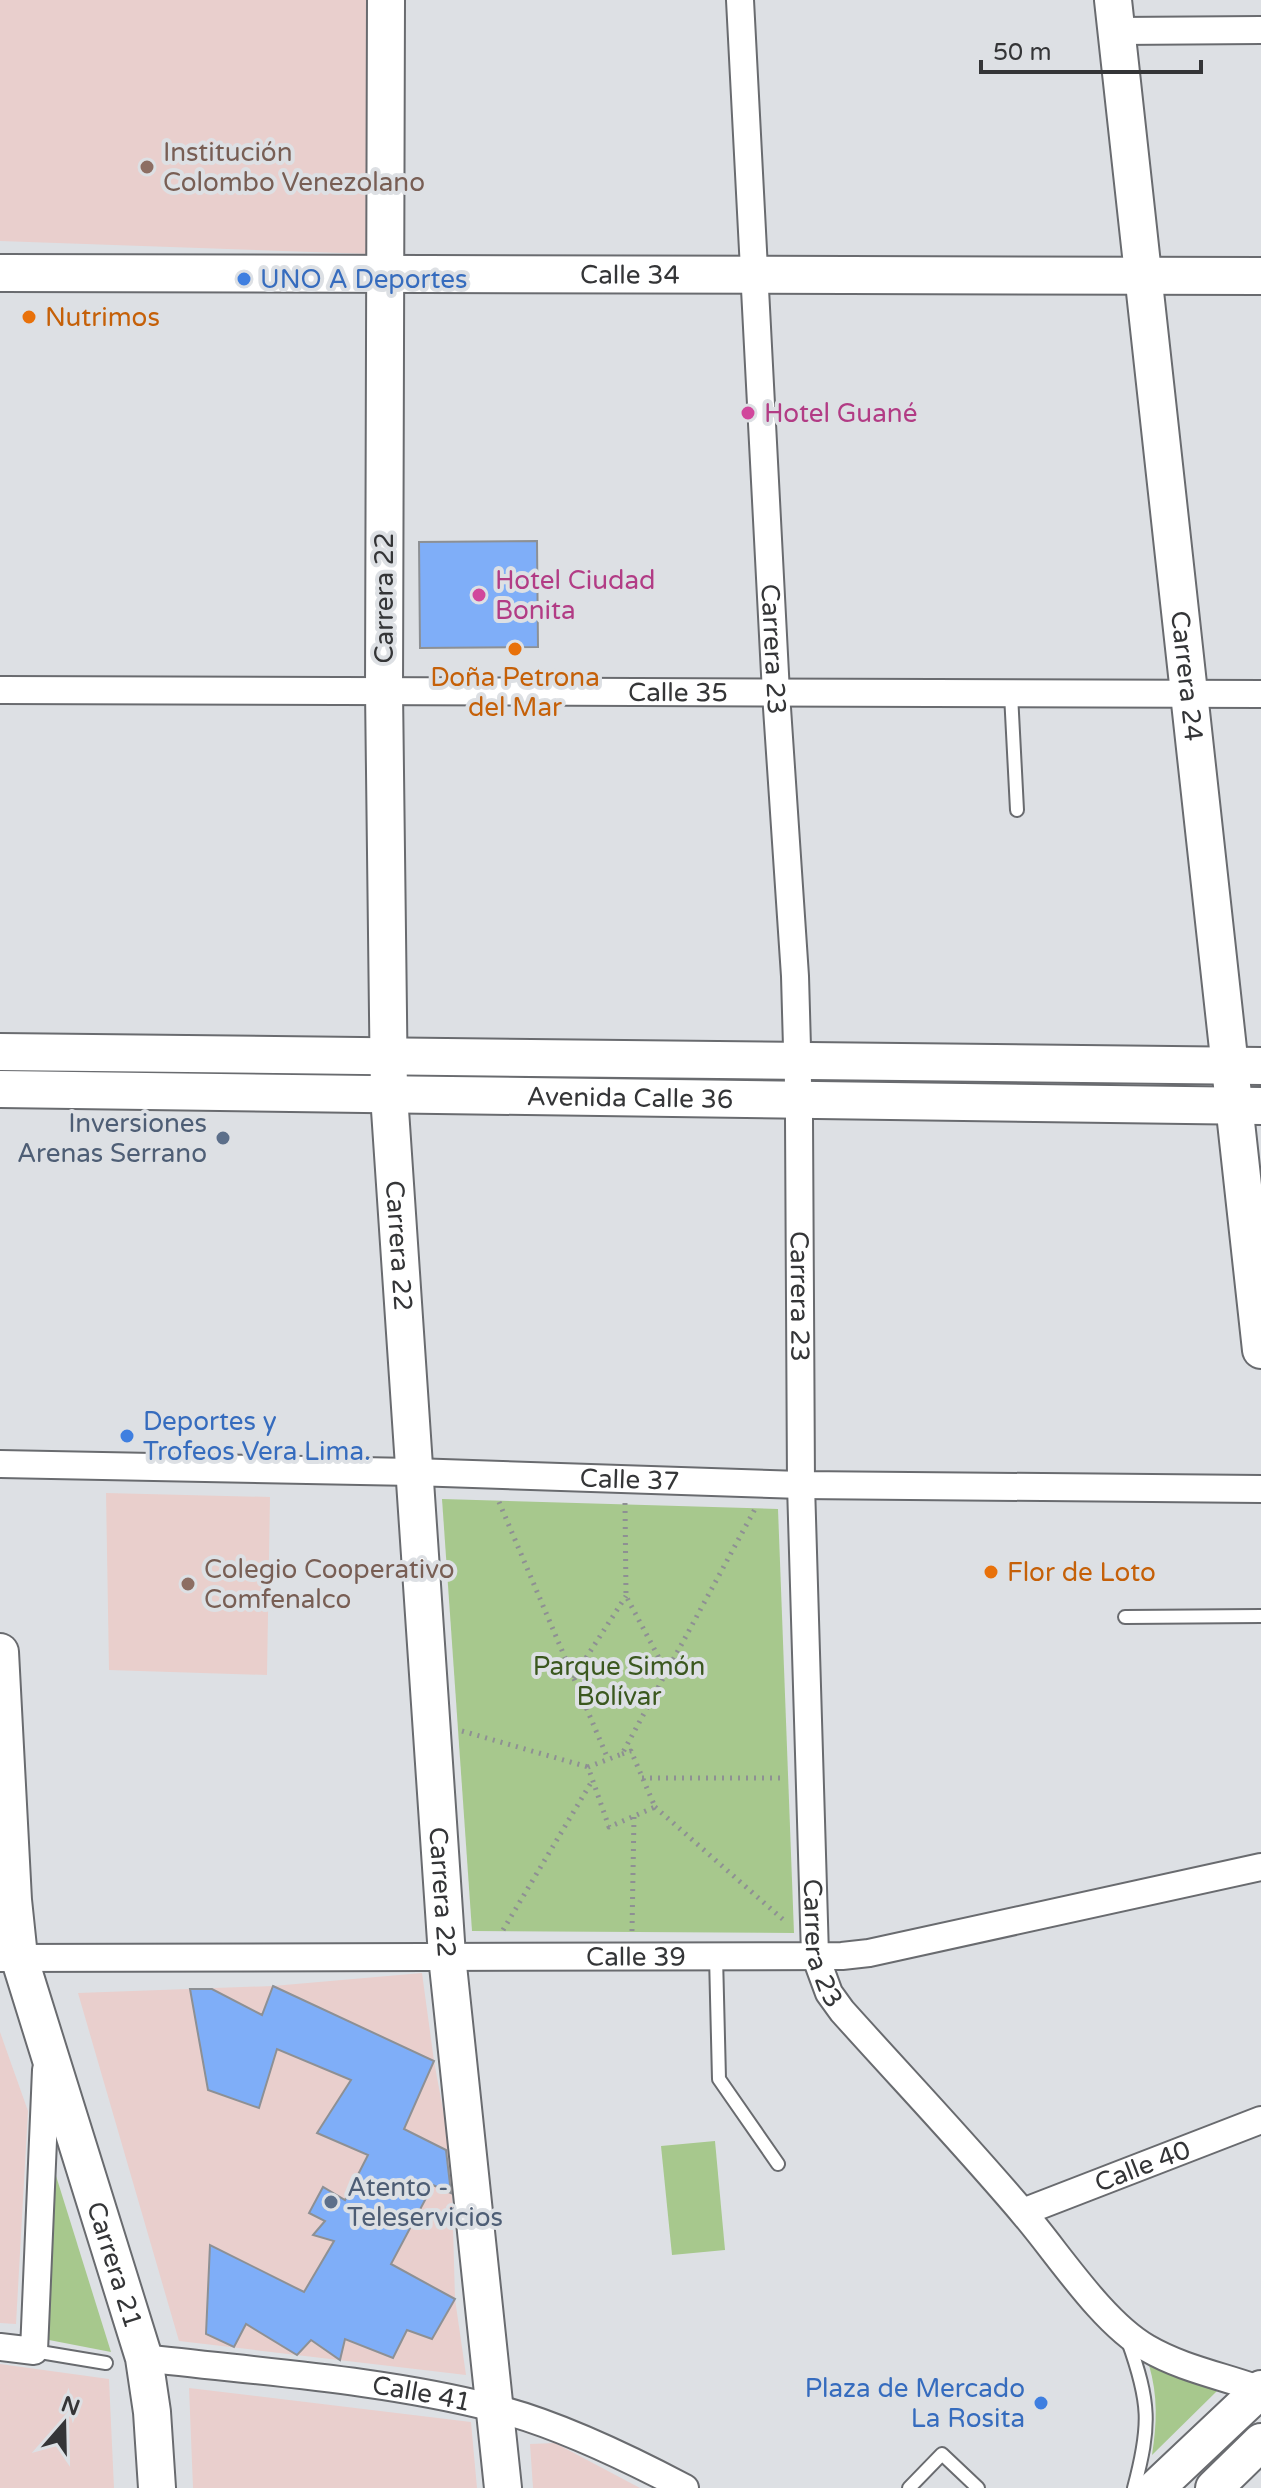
<svg xmlns="http://www.w3.org/2000/svg" width="1261" height="2488" viewBox="0 0 1261 2488" font-family="'Varela Round',sans-serif">
  <rect width="100%" height="100%" fill="#dde0e4"/>
  <g fill="#e9cfcd">
    <polygon points="0,0 367,0 370,254 0,241"/>
    <polygon points="422,1973 434,2061 451,2153 455,2299 466,2375 179,2341 78,1993 273,1986"/>
    <polygon points="0,2032 28,2111 16,2324 0,2323"/>
    <polygon points="0,2364 109,2379 114,2488 0,2488"/>
    <polygon points="189,2388 471,2422 477,2488 193,2488"/>
    <polygon points="555,2443 640,2488 533,2488 530,2444"/>
  </g>
  <polygon fill="#e9cfcc" points="106,1493 270,1497 267,1675 109,1670"/>
  <g fill="#a7c88d">
    <polygon points="442,1499 778,1509 794,1933 472,1931"/>
    <polygon points="715,2141 725,2250 672,2255 661,2146"/>
    <polygon points="52,2163 111,2352 49,2340"/>
    <path d="M1149 2365 1217 2391 1152 2455C1157 2423 1158 2396 1149 2365Z"/>
  </g>
  <g fill="#7faef8" stroke="#8d9094" stroke-width="2">
    <polygon points="537,541 538,647 420,648 419,542"/>
    <polygon points="273,1986 434,2061 404,2129 446,2150 451,2193 433,2185 391,2264 455,2299 432,2339 407,2330 393,2358 345,2339 340,2360 311,2340 297,2355 246,2324 234,2347 206,2334 210,2245 304,2292 334,2241 313,2235 325,2221 309,2213 323,2187 345,2200 368,2155 317,2133 351,2080 277,2049 259,2108 208,2090 190,1989 212,1989 262,2015"/>
  </g>
  <g fill="none" stroke-linecap="round" stroke-linejoin="round">
    <g stroke="#696b6f" stroke-width="16">
      <g id="lane">
        <polyline points="1011,694 1017,810"/>
        <polyline points="1125,1617 1261,1616"/>
        <polyline points="716,1956 719,2079 778,2164"/>
        <path d="M1128 2341C1150 2402 1151 2425 1134 2488"/>
        <polyline points="34,2351 106,2363"/>
        <polyline points="909,2488 942,2454 978,2488"/>
      </g>
    </g>
    <g stroke="#696b6f" stroke-width="30">
      <g id="street">
        <path id="s1" d="M740 0 776 693 795 976 799 1119 801 1485 815 1955 829 1993 842 2011C903 2079 966 2145 1025 2215 1059 2255 1102 2322 1147 2348 1183 2369 1223 2376 1261 2390"/>
        <polyline points="1117,31 1261,30"/>
        <path id="s2" d="M0 690 1261 694"/>
        <path id="s3" d="M0 1464 413 1472 801 1485 1261 1489"/>
        <path id="s4" d="M0 1958 842 1956 869 1953 1261 1867"/>
        <path id="s5" d="M1023 2212 1261 2120"/>
        <polyline points="0,2347 34,2351 46,2070"/>
        <path id="s6" d="M144 2358C260 2372 380 2379 494 2408 556 2423 628 2458 685 2488"/>
      </g>
    </g>
    <g stroke="#696b6f" stroke-width="40">
      <g id="secondary">
        <path id="s7" d="M386 0 384 691 389 1095 447 1956 503 2488"/>
        <path id="s8" d="M1113 0 1261 1350"/>
        <path id="s9" d="M0 273 1261 276"/>
        <polyline points="0,1052 1261,1066"/>
        <path id="s10" d="M0 1089 1261 1106"/>
        <path id="s11" d="M0 1652 13 1900 19 1957 144 2358 152 2412 157 2488"/>
        <polyline points="1156,2488 1261,2389"/>
        <polyline points="1214,2488 1261,2442"/>
      </g>
    </g>
    <g stroke="#8e9093" stroke-width="5" stroke-dasharray="2 6" stroke-linecap="butt">
      <polyline points="499,1502 608,1759"/>
      <polyline points="625,1503 626,1596 666,1671"/>
      <polyline points="573,1678 626,1596"/>
      <polyline points="462,1731 588,1767"/>
      <polyline points="622,1754 631,1751 655,1807 609,1827 588,1767 622,1754 755,1509"/>
      <polyline points="642,1778 785,1778"/>
      <polyline points="655,1807 787,1923"/>
      <polyline points="503,1930 592,1781"/>
      <polyline points="632,1931 634,1816"/>
    </g>
    <use href="#lane" stroke="#fff" stroke-width="12"/>
    <use href="#street" stroke="#fff" stroke-width="26"/>
    <use href="#secondary" stroke="#fff" stroke-width="36"/>
  </g>
  <g fill="#8d6e63" stroke="#dde0e4" stroke-width="3">
    <circle cx="147" cy="167" r="8"/>
    <circle cx="188" cy="1584" r="8"/>
  </g>
  <g fill="#3f7fe0" stroke="#dde0e4" stroke-width="3">
    <circle cx="244" cy="279" r="8"/>
    <circle cx="127" cy="1436" r="8"/>
    <circle cx="1041" cy="2403" r="8"/>
  </g>
  <g fill="#e8710a" stroke="#dde0e4" stroke-width="3">
    <circle cx="29" cy="317" r="8"/>
    <circle cx="515" cy="649" r="8"/>
    <circle cx="991" cy="1572" r="8"/>
  </g>
  <g fill="#d1479c" stroke="#dde0e4" stroke-width="3">
    <circle cx="748" cy="413" r="8"/>
    <circle cx="479" cy="595" r="8"/>
  </g>
  <g fill="#5c6f8a" stroke="#dde0e4" stroke-width="3">
    <circle cx="223" cy="1138" r="8"/>
    <circle cx="331" cy="2202" r="8"/>
  </g>
  <g text-anchor="middle" dominant-baseline="central" stroke-width="8" stroke-linejoin="round" paint-order="stroke">
    <g font-size="26" fill="#785e54" stroke="#dde0e4" text-anchor="start">
      <text x="163" y="152">Institución<tspan x="163" dy="30">Colombo Venezolano</tspan></text>
      <text x="204" y="1569">Colegio Cooperativo<tspan x="204" dy="30">Comfenalco</tspan></text>
    </g>
    <g font-size="26" fill="#343537" stroke="#dde0e4">
      <text stroke="none"><textPath href="#s9" startOffset="630">Calle 34</textPath></text>
      <text transform="translate(384 598) rotate(-90)">Carrera 22</text>
      <text stroke="none"><textPath href="#s1" startOffset="650">Carrera 23</textPath></text>
      <text stroke="none"><textPath href="#s8" startOffset="680">Carrera 24</textPath></text>
      <text stroke="none"><textPath href="#s2" startOffset="678">Calle 35</textPath></text>
      <text stroke="none"><textPath href="#s10" startOffset="630">Avenida Calle 36</textPath></text>
      <text stroke="none"><textPath href="#s7" startOffset="1246">Carrera 22</textPath></text>
      <text stroke="none"><textPath href="#s1" startOffset="1298">Carrera 23</textPath></text>
      <text stroke="none"><textPath href="#s3" startOffset="630">Calle 37</textPath></text>
      <text stroke="none"><textPath href="#s7" startOffset="1894">Carrera 22</textPath></text>
      <text stroke="none"><textPath href="#s1" startOffset="1946">Carrera 23</textPath></text>
      <text stroke="none"><textPath href="#s4" startOffset="636">Calle 39</textPath></text>
      <text stroke="none"><textPath href="#s5" startOffset="128">Calle 40</textPath></text>
      <text stroke="none"><textPath href="#s11" startOffset="628">Carrera 21</textPath></text>
      <text stroke="none"><textPath href="#s6" startOffset="280">Calle 41</textPath></text>
    </g>
    <g font-size="26" fill="#366cbe" stroke="#dde0e4" text-anchor="start">
      <text x="260" y="279">UNO A Deportes</text>
      <text x="143" y="1421">Deportes y<tspan x="143" dy="30">Trofeos Vera Lima.</tspan></text>
      <text x="1025" y="2388" text-anchor="end">Plaza de Mercado<tspan x="1025" dy="30">La Rosita</tspan></text>
    </g>
    <g font-size="26" fill="#c56008" stroke="#dde0e4" text-anchor="start">
      <text x="45" y="317">Nutrimos</text>
      <text x="515" y="677" text-anchor="middle">Doña Petrona<tspan x="515" dy="30">del Mar</tspan></text>
      <text x="1007" y="1572">Flor de Loto</text>
    </g>
    <g font-size="26" fill="#b23c85" stroke="#dde0e4" text-anchor="start">
      <text x="764" y="413">Hotel Guané</text>
      <text x="495" y="580">Hotel Ciudad<tspan x="495" dy="30">Bonita</tspan></text>
    </g>
    <g font-size="26" fill="#4e5e75" stroke="#dde0e4" text-anchor="end">
      <text x="207" y="1123">Inversiones<tspan x="207" dy="30">Arenas Serrano</tspan></text>
      <text x="347" y="2187" text-anchor="start">Atento -<tspan x="347" dy="30">Teleservicios</tspan></text>
    </g>
    <g font-size="26" fill="#3b581f" stroke="#dde0e4">
      <text x="619" y="1666">Parque Simón<tspan x="619" dy="30">Bolívar</tspan></text>
    </g>
  </g>
  <g transform="translate(64 2424) rotate(20)" stroke="#dde0e4" stroke-width="6" paint-order="stroke">
  <path d="M0-6L14 30L0 20L-14 30Z" fill="#343537"/>
  <text y="-12" font-size="22" font-weight="bold" text-anchor="middle" fill="#343537">N</text>
  </g>
  <path d="M981 60v12h220v-12" fill="none" stroke="#343537" stroke-width="4"/>
  <text x="993" y="60" font-size="24" fill="#343537" stroke="#dde0e4" stroke-width="6" paint-order="stroke">50 m</text>
</svg>
